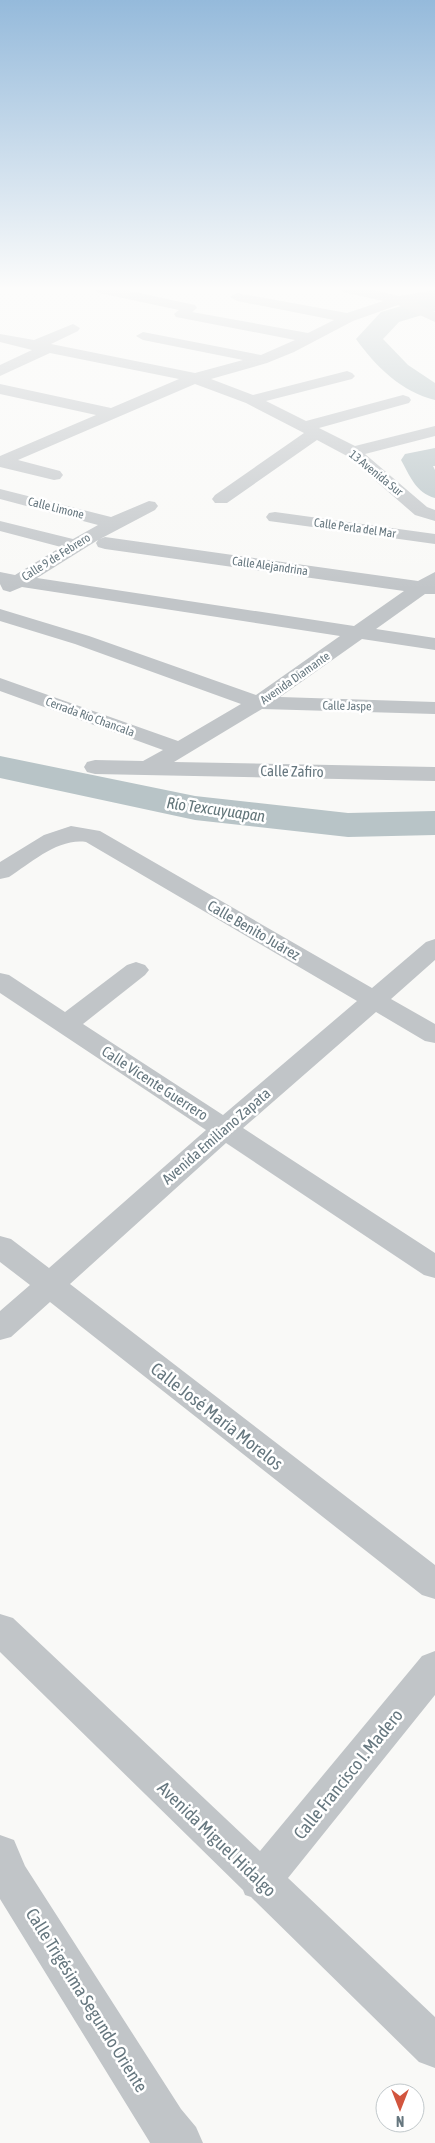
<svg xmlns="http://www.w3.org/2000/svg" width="435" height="2143" viewBox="0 0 435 2143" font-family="'Asap Condensed',sans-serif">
  <rect width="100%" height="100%" fill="#f9f9f7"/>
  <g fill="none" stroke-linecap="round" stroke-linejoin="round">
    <g fill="#b8c4c7" fill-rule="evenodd">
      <path d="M435 296V311L399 322 383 339 408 365 435 383V400C402 392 376 367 356 339L381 312Z"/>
      <path d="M435 448V466H433L435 470V498C416 493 410 476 401 460L405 454Z"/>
      <polygon points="0,756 195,796 348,813 435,811 435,835 348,837 195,820 0,778"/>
    </g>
    <g fill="#c1c5c8" fill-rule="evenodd">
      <polygon points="92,289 121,289 195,305 197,308 192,312 308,333 334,320 237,301 230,297 237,293 347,313 383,301 343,292 341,289 369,289 399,296 435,290 435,298 414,302 435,312 435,322 398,305 353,321 294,352 267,363 211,379 253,395 347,371 352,373 355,376 352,379 266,401 306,421 403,395 409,397 411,400 409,403 319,428 355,446 435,426 435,436 365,454 427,507 435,510 435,521 415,515 347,456 317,440 227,503 215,503 212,499 215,495 304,433 246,403 195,384 18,460 60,471 63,475 60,479 54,480 0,467 0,456 96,415 0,394 0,384 111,408 179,379 50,353 0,376 0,365 32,350 0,342 0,334 34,340 73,324 80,328 78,331 51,344 195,373 243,360 143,340 136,336 143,332 261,355 295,340 176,317 174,314 179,310 99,293"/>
      <path d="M0 489 111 517 149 501 155 502 158 506 155 510 100 539 105 537 418 581 435 572V594H425L376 629 435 638V650L362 639 280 697 435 702V714L262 709 174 762 435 767V781L95 774 87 772 84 767 87 762 95 760 143 761 163 750 0 691V678L178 741 241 704 75 644 0 621V609L89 636 256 695 340 636 22 587 10 592 3 590 0 584V572L15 575 61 547 0 531V521L73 539 98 525 0 499ZM98 540 96 543 98 547 105 549 404 591 354 626 37 578Z"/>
      <polygon points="275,512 435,534 435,544 269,521 266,517 269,513"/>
      <path d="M71 826 100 831 372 988 426 942 435 939V960L391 999 435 1024V1043L425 1041 376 1012 243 1128 435 1253V1278L424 1275 226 1143 70 1284 435 1565V1599L422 1595 50 1302 11 1337 0 1340V1311L30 1285 0 1262V1236L11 1239 49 1268 206 1130 0 993V973L9 975 65 1012 127 965 136 962 145 965 149 970 145 975 83 1024 223 1115 357 1001 86 842C58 838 31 863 9 877L0 879V862L44 835Z"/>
      <polygon points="0,1614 13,1618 260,1851 422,1656 435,1651 435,1695 288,1878 435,2017 435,2068 419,2062 251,1897 245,1895 243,1890 0,1652"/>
      <polygon points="0,1835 14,1840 25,1866 181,2109 196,2127 203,2143 150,2143 149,2141 0,1899"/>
    </g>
  </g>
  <linearGradient id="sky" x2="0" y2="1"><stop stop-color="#95badb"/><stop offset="0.49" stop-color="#fcfcfb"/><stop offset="1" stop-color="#fcfcfb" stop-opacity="0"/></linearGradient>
  <rect width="435" height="589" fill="url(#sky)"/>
  <g text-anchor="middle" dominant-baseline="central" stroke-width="5" stroke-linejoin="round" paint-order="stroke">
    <g font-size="12" fill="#66777f" stroke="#fff">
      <text transform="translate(376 473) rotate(39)">13 Avenida Sur</text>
      <text transform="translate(56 508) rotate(14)">Calle Limone</text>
      <text transform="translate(355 528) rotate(8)">Calle Perla del Mar</text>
      <text transform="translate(56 557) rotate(-32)">Calle 9 de Febrero</text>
      <text transform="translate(270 566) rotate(8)">Calle Alejandrina</text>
      <text transform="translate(295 678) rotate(-35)">Avenida Diamante</text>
      <text transform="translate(347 706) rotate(1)">Calle Jaspe</text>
      <text transform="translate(90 717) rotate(20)">Cerrada Río Chancala</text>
    </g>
    <g font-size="15" fill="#66777f" stroke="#fff">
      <text transform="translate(292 771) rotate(1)">Calle Zafiro</text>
      <text transform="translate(254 930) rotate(30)">Calle Benito Juárez</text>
      <text transform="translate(155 1083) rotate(33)">Calle Vicente Guerrero</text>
      <text transform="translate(216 1136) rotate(-41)">Avenida Emiliano Zapata</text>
    </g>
    <g font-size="16" font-style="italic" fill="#627579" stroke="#fff">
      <text transform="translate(216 809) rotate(8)">Río Texcuyuapan</text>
    </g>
    <g font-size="18" fill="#66777f" stroke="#fff">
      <text transform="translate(217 1416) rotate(38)">Calle José María Morelos</text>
      <text transform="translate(348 1774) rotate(-51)">Calle Francisco I. Madero</text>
      <text transform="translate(217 1839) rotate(44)">Avenida Miguel Hidalgo</text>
      <text transform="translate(87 2000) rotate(58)">Calle Trigésima Segundo Oriente</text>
    </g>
  </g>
  <g transform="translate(400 2108) rotate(180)"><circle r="24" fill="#ffffff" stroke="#c2c9cc"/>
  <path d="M0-4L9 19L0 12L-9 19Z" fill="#d2553e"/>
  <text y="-8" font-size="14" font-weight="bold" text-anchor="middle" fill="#66777f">N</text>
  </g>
</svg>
